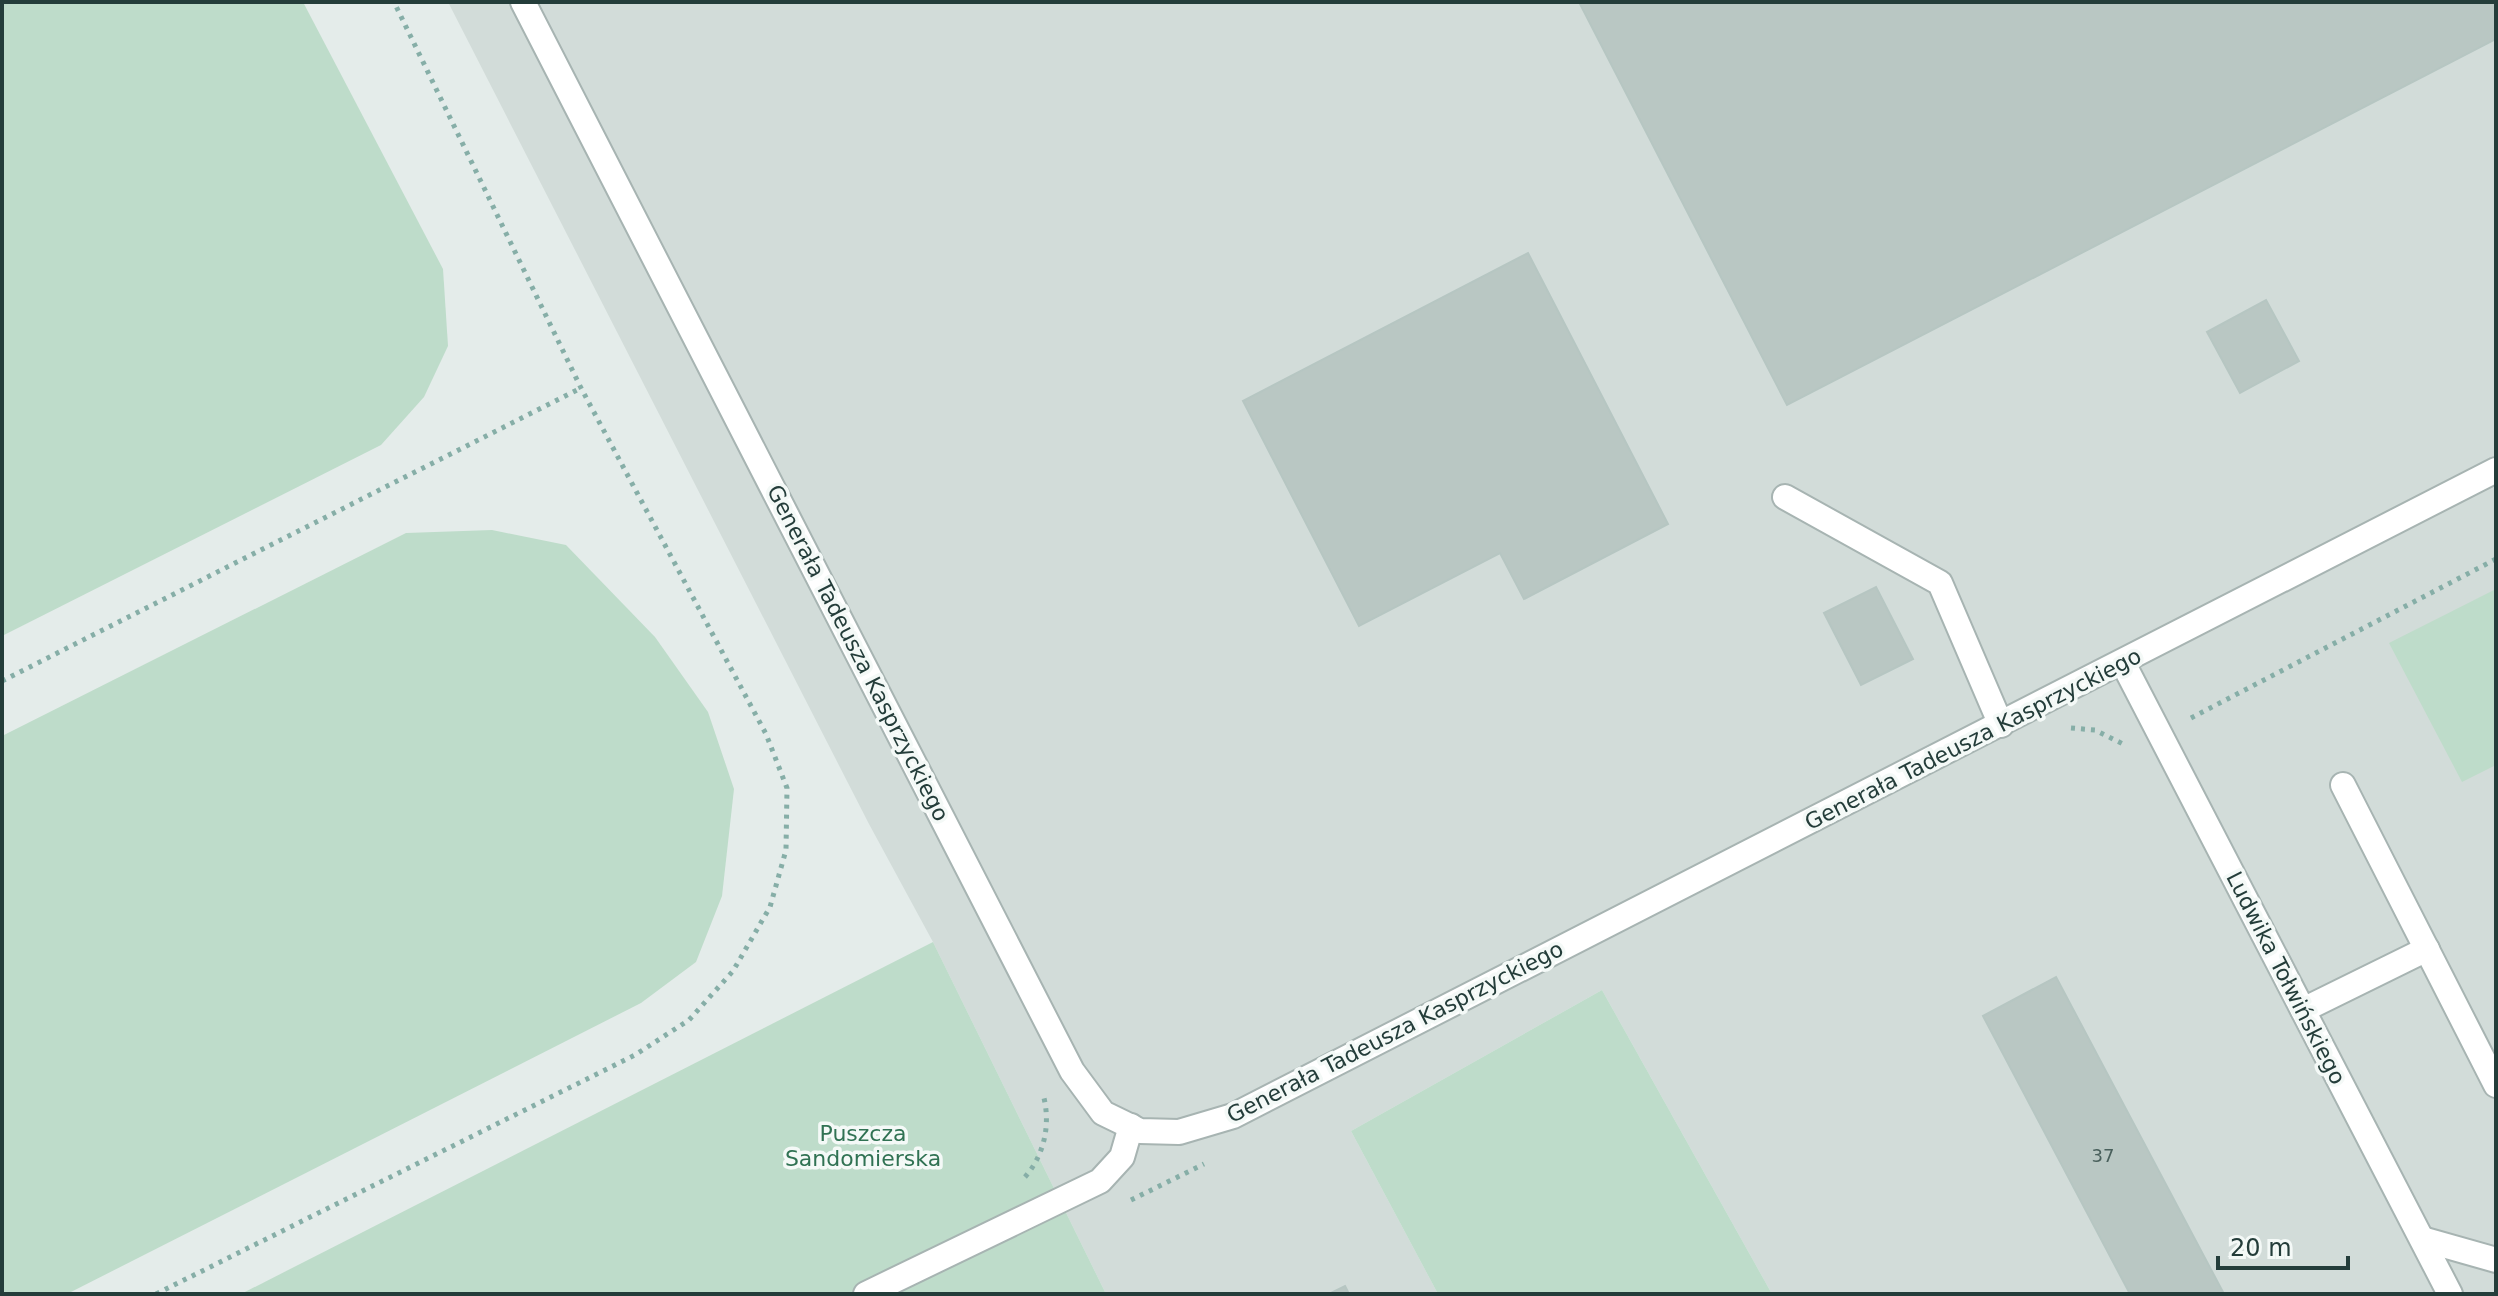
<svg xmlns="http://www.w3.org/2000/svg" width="2498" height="1296" viewBox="0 0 2498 1296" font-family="'DejaVu Sans',sans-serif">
  <rect width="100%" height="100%" fill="#e4ecea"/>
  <polygon fill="#d2dcd9" points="448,2 2496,2 2496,1294 1772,1294 1602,990 1351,1131 1438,1294 1106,1294 933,942 869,824"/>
  <g fill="#bedcca">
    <polygon points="2,2 303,2 443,269 448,346 424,397 381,445 2,636"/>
    <polygon points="492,530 566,545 655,637 708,712 734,789 722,896 696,962 641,1003 67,1294 2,1294 2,736 406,533"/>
    <polygon points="2496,589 2496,765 2462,782 2389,643"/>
    <polygon points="933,942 1106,1294 241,1294"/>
    <polygon points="1602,990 1772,1294 1438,1294 1351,1131"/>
  </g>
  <g fill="#b9c7c3" stroke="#b6c6c2" stroke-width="2">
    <polygon points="1579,2 2496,2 2496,39 1787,405"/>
    <polygon points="1528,253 1668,524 1524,599 1500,553 1359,626 1243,401"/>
    <polygon points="2266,300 2299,361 2240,393 2207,332"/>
    <polygon points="1876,587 1913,659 1861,685 1824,613"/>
    <polygon points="2056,977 2224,1294 2130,1294 1983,1016"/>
    <polygon points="1345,1286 1349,1294 1329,1294"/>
  </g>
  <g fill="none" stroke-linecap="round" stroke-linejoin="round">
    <g stroke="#a7b4b2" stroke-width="28">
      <g id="service">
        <polyline points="1785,497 1940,583 2001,725"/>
        <polyline points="2343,785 2496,1085"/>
        <polyline points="2303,1010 2427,949"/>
        <polyline points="2422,1239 2496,1260"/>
      </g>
    </g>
    <g stroke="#a7b4b2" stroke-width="28">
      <g id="minor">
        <polyline points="523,2 1072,1071 1103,1113 1140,1131 1179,1132 1233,1116 2496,470"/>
        <polyline points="2123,663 2450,1294"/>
        <polyline points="866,1294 1100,1181 1122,1157 1131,1126"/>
      </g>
    </g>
    <g stroke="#86aea7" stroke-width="5" stroke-dasharray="4 6" stroke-linecap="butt">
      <polyline points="2,681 581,388"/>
      <polyline points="2191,718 2496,559"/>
      <polyline points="2071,728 2095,730 2125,745"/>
      <path d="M1025 1177C1045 1154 1051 1123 1043 1094"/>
      <polyline points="1131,1200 1204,1164"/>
      <polyline points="156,1294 635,1055 689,1020 733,971 770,907 786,850 787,788 766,734 581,388 394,2"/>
    </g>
    <use href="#service" stroke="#fff" stroke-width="24"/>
    <use href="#minor" stroke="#fff" stroke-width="24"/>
  </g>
  <g text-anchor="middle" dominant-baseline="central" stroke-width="7" stroke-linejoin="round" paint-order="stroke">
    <g font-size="18" fill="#49605c">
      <text x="2103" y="1155">37</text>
    </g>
    <g font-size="22" fill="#243d3a" stroke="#f4f9f7">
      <text transform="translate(858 653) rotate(63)">Generała Tadeusza Kasprzyckiego</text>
      <text transform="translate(1973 739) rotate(-27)">Generała Tadeusza Kasprzyckiego</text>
      <text transform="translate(2286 978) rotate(63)">Ludwika Tołwińskiego</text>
      <text transform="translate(1395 1032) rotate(-27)">Generała Tadeusza Kasprzyckiego</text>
    </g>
    <g font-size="22" fill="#307253" stroke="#f4f9f7">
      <text x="863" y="1133">Puszcza<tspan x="863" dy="25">Sandomierska</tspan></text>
    </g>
  </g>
  <rect width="2498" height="1296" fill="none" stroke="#243d3a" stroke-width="8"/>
  <path d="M2218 1256v12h130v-12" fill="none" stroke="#243d3a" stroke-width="4"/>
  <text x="2230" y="1256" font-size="24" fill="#243d3a" stroke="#f4f9f7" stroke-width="6" paint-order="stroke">20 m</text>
</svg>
